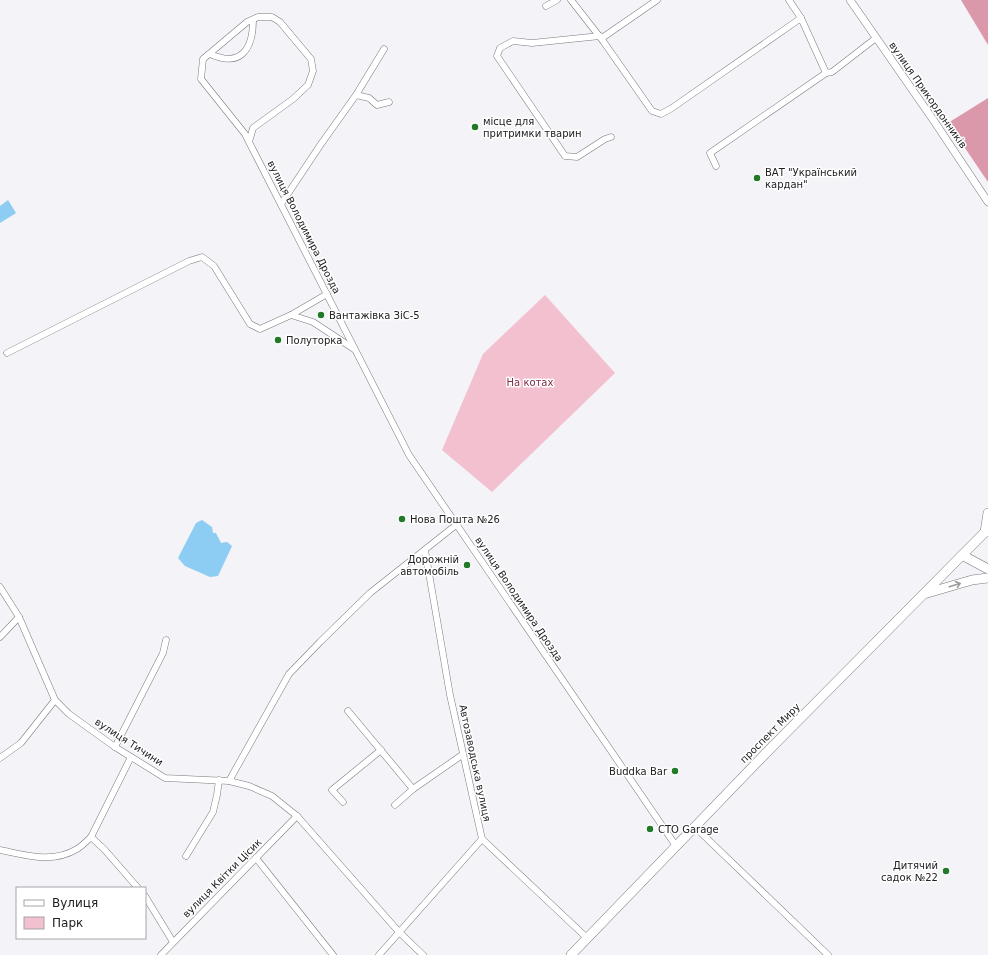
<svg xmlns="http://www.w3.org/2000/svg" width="988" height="955" viewBox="0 0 988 955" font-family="'DejaVu Sans',sans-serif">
  <rect width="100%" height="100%" fill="#f4f3f8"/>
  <polygon fill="#f2c0ce" points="545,295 615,373 492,492 442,450 483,354"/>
  <g fill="#db98ab">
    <polygon points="961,0 988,0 988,45"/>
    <polygon points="988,98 988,182 948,123"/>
  </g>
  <g fill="#8dccf3">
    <polygon points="8,200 16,213 0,223 0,206"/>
    <polygon points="202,520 212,527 213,533 216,533 221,543 227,542 232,546 218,576 210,577 185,566 178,558 196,523"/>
  </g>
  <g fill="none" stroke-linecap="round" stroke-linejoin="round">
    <g stroke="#7a787d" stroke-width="7">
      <g id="minor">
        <polyline points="571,0 603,41 652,111 661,114 672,108 801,18 826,73 832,72 876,38"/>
        <polyline points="789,0 801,18"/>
        <polyline points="546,6 557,0"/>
        <polyline points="600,36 532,43 513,41 500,48 497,56 565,156 577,157 605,139 611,137"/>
        <polyline points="602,38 657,0"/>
        <path d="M210 54C241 68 253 49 253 20"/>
        <polyline points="356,95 369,98 377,105 389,102"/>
        <polyline points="249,142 253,128 293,99 308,85 313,71 311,59 280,22 272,17 258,17 247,22 203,59 201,79 245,134 249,142 409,455 676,846"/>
        <polyline points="716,166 710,153 826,73"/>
        <polyline points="281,204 321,144 356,95 384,49"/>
        <polyline points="291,315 313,322 354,349"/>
        <polyline points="7,353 189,261 202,257 214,266 250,324 260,329 291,315 327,294"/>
        <polyline points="425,550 450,695 482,839 587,938"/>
        <polyline points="0,587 19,617 55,700 69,714 115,747 165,778 229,781 249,786 272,796 297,816 399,932 423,955"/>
        <polyline points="0,637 19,617"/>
        <polyline points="348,711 413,789"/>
        <polyline points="115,747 163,653 166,640"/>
        <polyline points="131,757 91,837 104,849 138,888"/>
        <polyline points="0,758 21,743 55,700"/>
        <polyline points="229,781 289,674 320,642 370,593 456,525"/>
        <polyline points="343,802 332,790 381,750"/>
        <polyline points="395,805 413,789 462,755"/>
        <polyline points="695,827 828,955"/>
        <path d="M0 850C26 855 52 864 77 849 82 846 87 841 91 837"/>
        <polyline points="186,856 213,812 217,795 219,780"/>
        <polyline points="256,858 333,955"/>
        <polyline points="145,896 173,942"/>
        <polyline points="161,955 297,816"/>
        <polyline points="379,955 482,839"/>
      </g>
    </g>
    <g stroke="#7a787d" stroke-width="8">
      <polyline id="tertiary" points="850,0 934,121 988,202"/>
    </g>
    <g stroke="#7a787d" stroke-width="10">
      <g id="primary">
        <polyline points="985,532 988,513"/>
        <polyline points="962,555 988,569"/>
        <polyline points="924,594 972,580 988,578"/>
        <polyline points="571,955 767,752 988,529"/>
      </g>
    </g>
    <use href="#minor" stroke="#fff" stroke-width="6"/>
    <use href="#tertiary" stroke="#fff" stroke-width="7"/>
    <use href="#primary" stroke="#fff" stroke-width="9"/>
  </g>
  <defs><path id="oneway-shaft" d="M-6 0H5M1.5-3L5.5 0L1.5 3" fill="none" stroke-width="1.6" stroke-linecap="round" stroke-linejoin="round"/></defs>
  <use stroke="#9b9b9c" href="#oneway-shaft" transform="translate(955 585) rotate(-17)"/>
  <g fill="#227a28" stroke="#fff" stroke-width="1.5">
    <circle cx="475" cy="127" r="4"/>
    <circle cx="757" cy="178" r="4"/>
    <circle cx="321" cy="315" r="4"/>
    <circle cx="278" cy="340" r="4"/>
    <circle cx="402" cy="519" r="4"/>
    <circle cx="467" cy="565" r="4"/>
    <circle cx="675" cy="771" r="4"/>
    <circle cx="650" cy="829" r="4"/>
    <circle cx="946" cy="871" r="4"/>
  </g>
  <g text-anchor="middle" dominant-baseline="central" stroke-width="3" stroke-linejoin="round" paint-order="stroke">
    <g font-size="10" fill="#202022" stroke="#fff">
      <text transform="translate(928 95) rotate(55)">вулиця Прикордонників</text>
      <text transform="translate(304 227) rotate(63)">вулиця Володимира Дрозда</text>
      <text transform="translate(519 599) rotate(56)">вулиця Володимира Дрозда</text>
      <text transform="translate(770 733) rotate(-45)">проспект Миру</text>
      <text transform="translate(129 742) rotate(33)">вулиця Тичини</text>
      <text transform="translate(475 763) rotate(78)">Автозаводська вулиця</text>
      <text transform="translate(222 878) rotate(-45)">вулиця Квітки Цісик</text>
    </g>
    <g font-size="10" fill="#202022" stroke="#fff" text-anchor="start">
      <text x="483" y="121">місце для<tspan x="483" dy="12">притримки тварин</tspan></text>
      <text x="765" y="172">ВАТ "Український<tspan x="765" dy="12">кардан"</tspan></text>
      <text x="329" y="315">Вантажівка ЗіС-5</text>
      <text x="286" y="340">Полуторка</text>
      <text x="410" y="519">Нова Пошта №26</text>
      <text x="459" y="559" text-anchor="end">Дорожній<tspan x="459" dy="12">автомобіль</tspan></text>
      <text x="667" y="771" text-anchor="end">Buddka Bar</text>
      <text x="658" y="829">СТО Garage</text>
      <text x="938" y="865" text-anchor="end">Дитячий<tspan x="938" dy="12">садок №22</tspan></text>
    </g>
    <g font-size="10" fill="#7d2d4a" stroke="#fff">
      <text x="530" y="382">На котах</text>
    </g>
  </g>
  <rect x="16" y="887" width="130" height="52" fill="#ffffff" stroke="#a6a6a7"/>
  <rect x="24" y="900" width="20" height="6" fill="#ffffff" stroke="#a6a6a7"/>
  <text x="52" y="907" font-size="12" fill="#202022">Вулиця</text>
  <rect x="24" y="917" width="20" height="12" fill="#f2c0ce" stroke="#a6a6a7"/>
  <text x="52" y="927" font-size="12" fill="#202022">Парк</text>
</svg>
